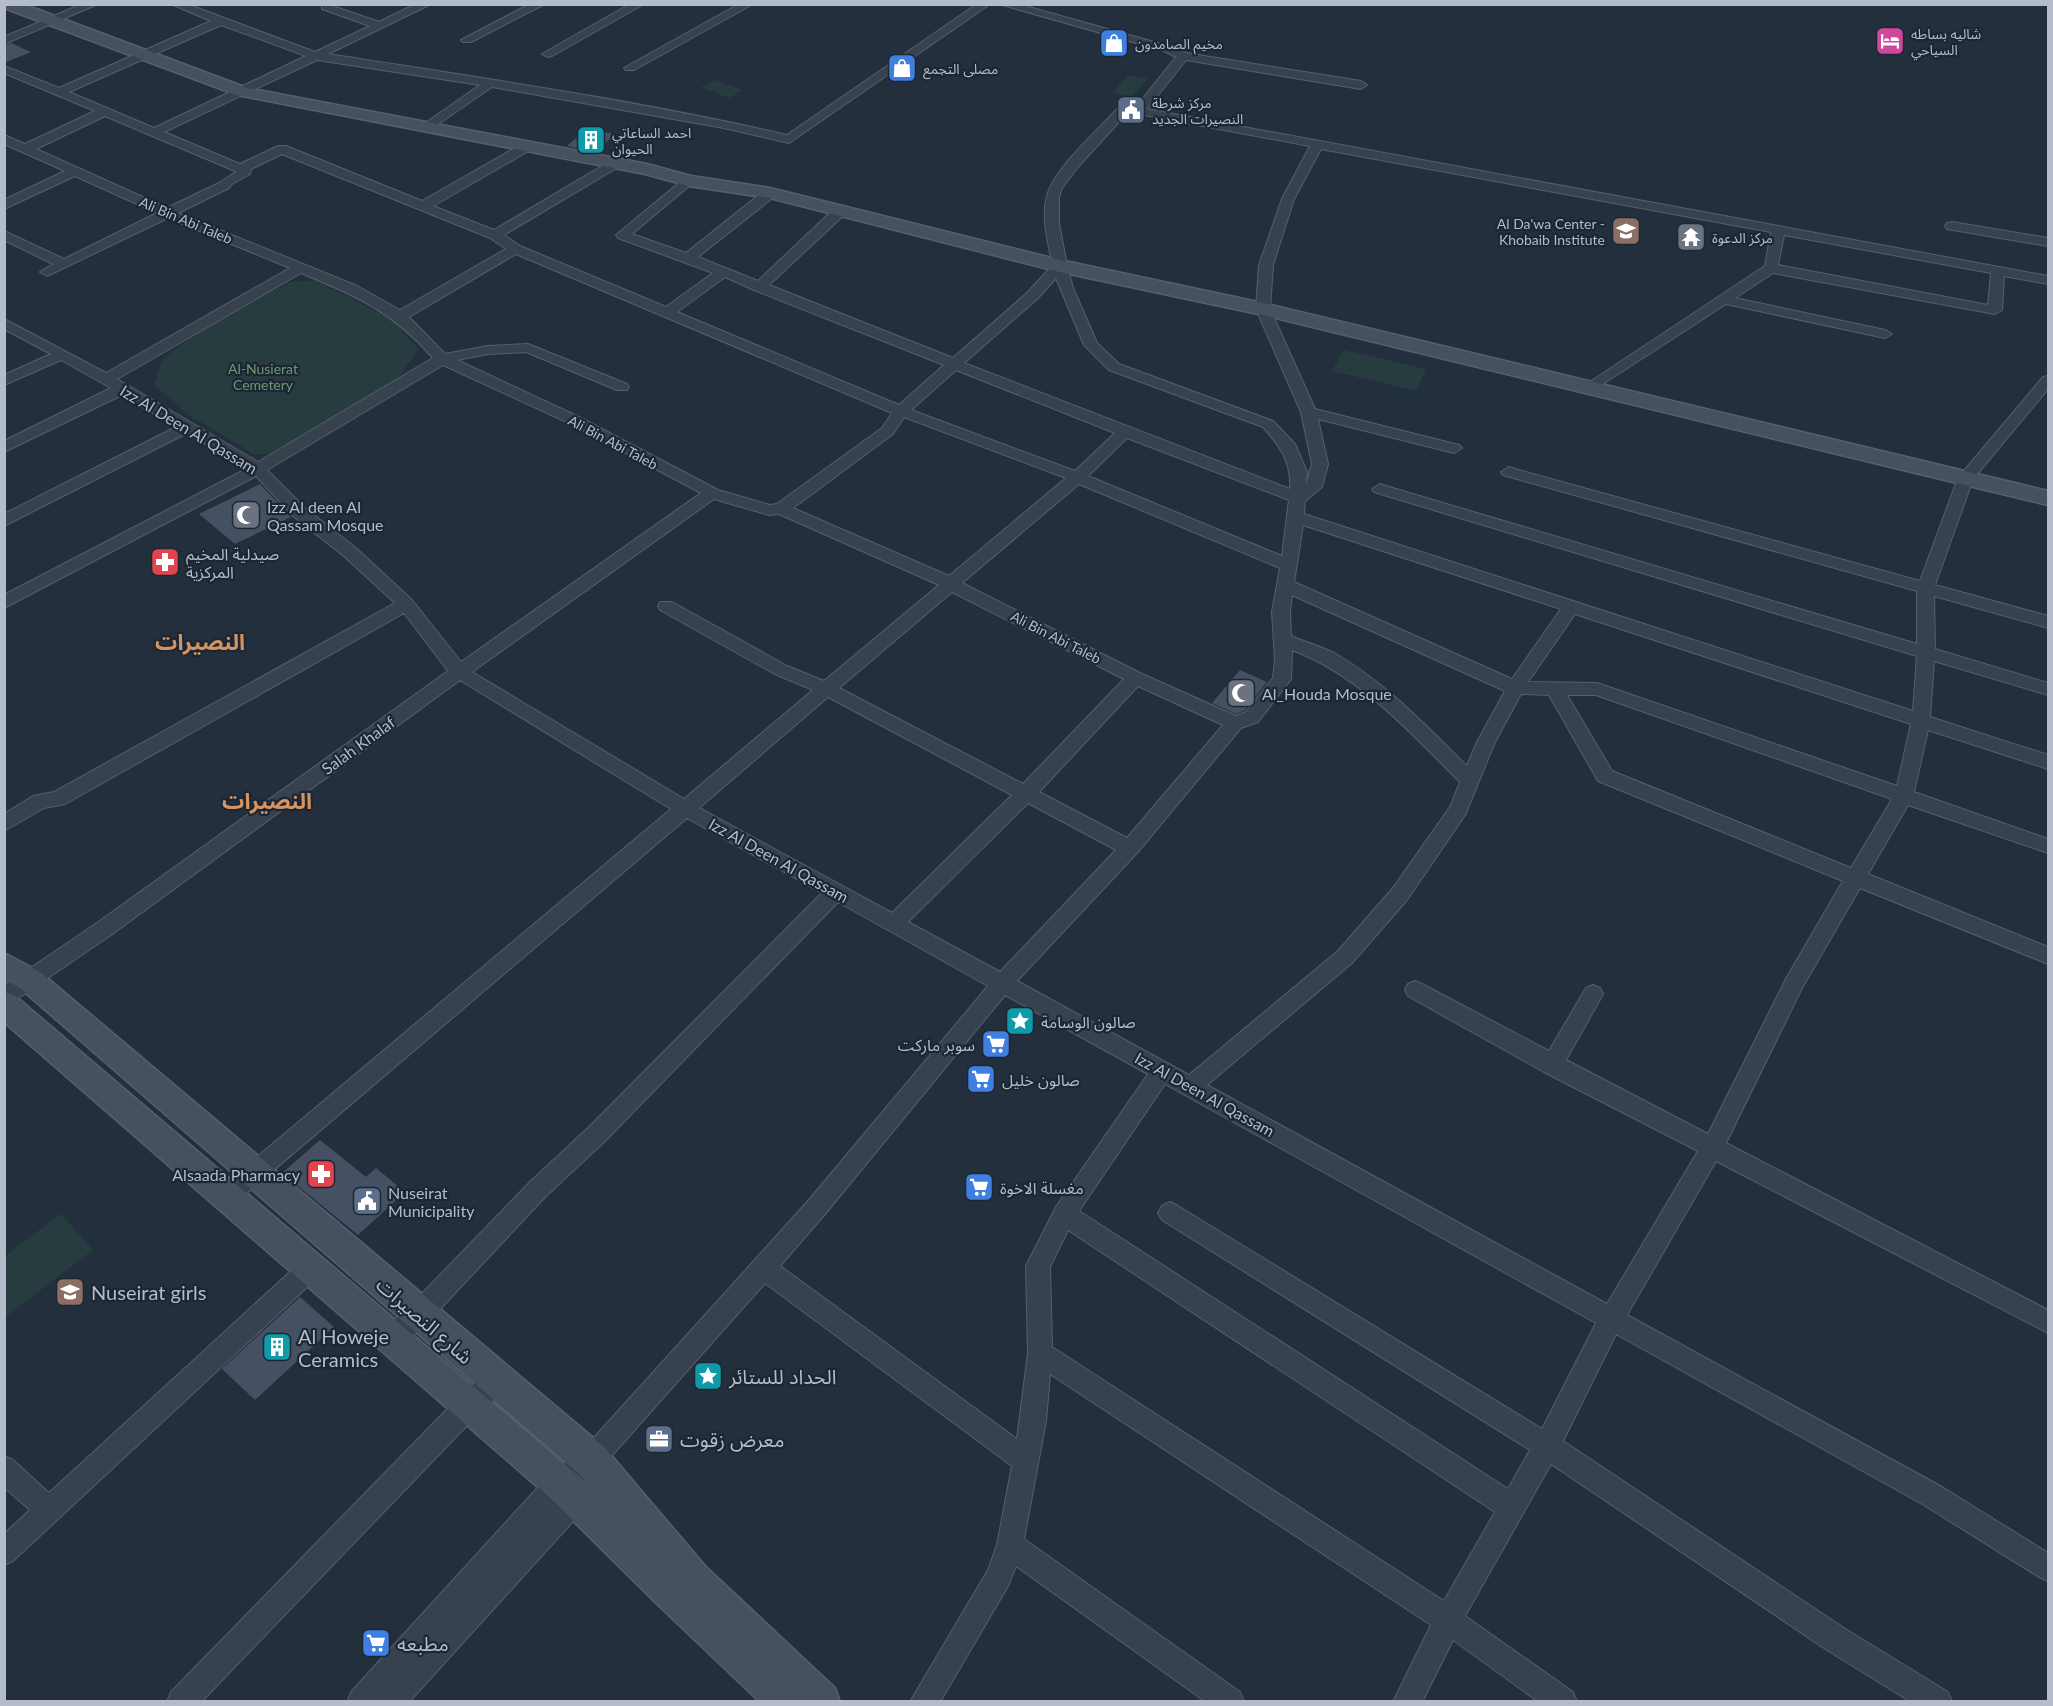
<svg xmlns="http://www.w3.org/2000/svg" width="2053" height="1706" viewBox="0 0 2053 1706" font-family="Lato,'Noto Sans Arabic',sans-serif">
  <rect width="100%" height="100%" fill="#242f3e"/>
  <g fill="#263c3f">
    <polygon points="1129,75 1148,79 1131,97 1112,93"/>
    <polygon points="715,80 743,90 729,98 701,87"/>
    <polygon points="316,280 391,319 419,349 396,381 270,454 254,454 190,416 154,385 162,360 201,329 291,282"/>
    <polygon points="1344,350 1426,369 1416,391 1332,371"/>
    <polygon points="61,1214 93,1250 5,1317 5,1256"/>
  </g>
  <g fill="#455162">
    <polygon points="11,43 31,52 4,63 4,46"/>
    <polygon points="586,129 615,134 596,152 567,146"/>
    <polygon points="260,484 291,517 235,544 199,514"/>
    <polygon points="1240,670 1267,682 1245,710 1236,714 1212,703"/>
    <polygon points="320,1140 366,1177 376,1168 405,1192 358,1235 282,1173"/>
    <polygon points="300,1297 334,1327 255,1400 222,1369"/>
  </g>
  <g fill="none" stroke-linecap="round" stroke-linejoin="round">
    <g stroke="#565f6c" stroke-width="2">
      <g id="street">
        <polygon points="82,4 98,4 4,44 4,37"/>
        <path d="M171 4H187L315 52 370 26 322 9V5H330L379 22 416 4H431L328 54C481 78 636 100 787 135L977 4H990L789 143 724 128 492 87 428 131 424 130V124L480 85 317 60 164 132 240 164 278 146H286L422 201 524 143H532L534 146 532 149 433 206 494 230 612 160H620L622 163 620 166 504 235 520 246 666 307 713 273 618 238 616 235 685 178H693L695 181 632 234 686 253 765 190H775L776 193 775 196 698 257 758 281 835 208H845L846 211 845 214 769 285 953 358 1027 293 1053 265C1048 244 1041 217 1047 196 1054 168 1101 127 1121 105L1136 107 1176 57 1164 51 999 4H1018L1172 47 1186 53 1361 81 1367 85 1361 89 1186 60 1147 109 2048 276V284L2004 276 2002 310 1995 314 1773 273 1735 298 1885 330 1892 334 1885 338 1726 304 1592 391 1587 390 1585 387 1587 384 1765 266 1771 232 1321 149 1294 199 1273 265 1270 309 1315 409 1459 445 1462 448 1454 453 1318 419 1328 464 1322 487 1305 501 1304 514 1913 711 1917 656 1374 492 1372 489 1380 484 1386 486 1917 644V591L1503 475 1501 472 1509 467 1515 469 1920 581 1958 478 2043 377 2048 376V389L1973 479 1935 585 2048 616V628L1934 596 1935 649 2048 683V695L1934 661 1930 717 2048 755V769L1928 730 1914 792 2048 839V853L1908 805 1868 874 2048 947V964L1860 888 1802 988 1726 1143 2048 1310V1333L1716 1161 1627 1315 1942 1487 2048 1553V1581L2039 1577 1924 1505 1616 1334 1563 1441 1847 1630 1948 1692 1952 1702H1911L1827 1650 1551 1464 1465 1616 1573 1692 1577 1702H1539L1453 1640 1422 1702H1393L1431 1625 1050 1374 1046 1421 1024 1539 1240 1692 1244 1702H1206L1016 1566 1008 1586 940 1702H910L988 1570 997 1545 1012 1466 765 1283 600 1469 584 1481 588 1483 592 1492 586 1507 409 1702H347L351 1692 551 1473 582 1451 809 1200 988 986 838 902 604 1142 546 1196 427 1323 401 1346 392 1350 383 1346 380 1338 383 1330 409 1307 530 1182 588 1128 822 893 687 818 235 1203 227 1206 219 1203 216 1196 219 1189 671 809 460 680 111 935 11 1003 4 1005V986L97 923 448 671 404 613 65 804 44 808 4 831V814L33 796 54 792 395 603 345 557 293 516 256 476 4 608V595L246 469 187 433 4 526V514L176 427 122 395 4 452V441L111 388 61 360 4 385V375L51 354 4 329V319L106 373 290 268 168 218 47 276 40 272 53 264 4 240V231L64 259 157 213 75 176 4 209V200L65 171 4 144V135L25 144 95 111 4 73V66L59 88 211 21ZM221 25 306 56 154 128 69 92ZM1128 112 1310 146 1282 199 1259 265 1256 309 1301 412 1312 464 1306 485 1307 472 1295 444 1273 421 1119 364 1097 343 1073 288 1067 266 1059 223V197L1062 188 1077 168ZM105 116 235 171 236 172 219 183 167 208 36 149ZM282 154 490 238 506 249 400 310 357 286 178 213 229 188 232 184 250 174 251 169ZM1784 235 1991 273 1988 305 1778 265ZM516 254 892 413 882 428 777 504 770 505 718 490 581 418 457 360 488 354 526 352 617 390H627L629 387 627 384 528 344 488 346 445 354 409 317ZM301 273C357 296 393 312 433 358L258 462 117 379ZM725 277 754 290 944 365 899 405 677 312ZM1056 278 1084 345 1109 370 1263 427C1280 446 1292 463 1290 489L964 363 1037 299ZM443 365 571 424 701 493 461 662 412 600 357 549 305 508 267 470ZM956 370 1115 433 1075 471 911 410ZM904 417 1066 478 949 576 793 508 893 434ZM1127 438 1289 500 1282 556 1088 476ZM1079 484 1280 568 1272 612 1275 659 1273 678 1246 712 1236 716 1142 674 962 583ZM714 499 769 515 779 514 939 585 824 681 787 666 672 602H660L658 606 660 610 775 674 813 690 684 799 472 672ZM1303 525 1561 609 1512 679 1294 582ZM952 592 1124 679 1023 784 839 688ZM1292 595 1505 691 1477 742 1467 766C1426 726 1384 681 1334 653 1320 646 1305 642 1291 636L1290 612ZM1575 614 1911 724 1897 786 1597 683 1528 682ZM1292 650C1359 675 1410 732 1460 782L1450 807 1393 888 1338 951 1189 1075 1017 981 1137 853 1241 728 1258 722 1288 683 1291 679ZM1138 686 1223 725 1127 838 1039 792ZM1521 694 1549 695 1598 781 1843 881 1787 977 1708 1134 1566 1060 1603 994 1600 988 1593 985 1586 988 1549 1051 1422 984 1415 981 1408 984 1405 990 1408 996 1544 1072 1698 1151 1607 1304 1207 1085 1352 963 1407 900 1465 815 1495 742ZM1567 695H1596L1892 799 1851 868 1612 771ZM828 697 1012 795 892 913 699 808ZM1028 803 1116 850 1000 972 908 922ZM1005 995 1148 1074 1056 1207 1026 1266 1028 1353 1017 1439 780 1266 825 1214ZM1165 1084 1596 1323 1542 1429 1178 1206 1170 1202 1162 1206 1158 1213 1162 1220 1530 1450 1508 1489 1079 1211ZM1068 1230 1495 1512 1444 1601 1052 1347 1050 1267Z"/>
        <polygon points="530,4 545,4 471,42 463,42 461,40"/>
        <polygon points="630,4 644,4 552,56 548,57 542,54"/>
        <polygon points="739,4 753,4 634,70 626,70 624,68"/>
        <polygon points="1952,222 2048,238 2048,246 1947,229 1945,226 1947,223"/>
        <polygon points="311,1257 319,1260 323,1268 319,1276 13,1561 4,1565 4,1534 30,1510 4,1487 4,1456 13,1460 49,1493 303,1260"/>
        <polygon points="496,1369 505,1372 508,1381 505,1390 478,1414 201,1702 167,1702 171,1692 460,1396 487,1372"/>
      </g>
    </g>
    <g stroke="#565f6c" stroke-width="3">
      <g id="secondary">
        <polygon points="4,4 23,4 247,88 647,164 691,176 770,188 1060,260 1263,303 2048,491 2048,505 1263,315 1060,272 770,198 689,186 645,174 237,95 4,8"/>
        <polygon points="4,953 40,972 604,1447 706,1567 835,1688 840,1702 760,1702 655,1602 547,1495 4,1022 4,992 14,995 590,1486 578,1473 20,988 4,979"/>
      </g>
    </g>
    <use href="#street" fill="#38414e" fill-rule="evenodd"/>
    <use href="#secondary" fill="#465061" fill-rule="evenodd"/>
  </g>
  <defs>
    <g id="hotel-square" transform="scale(1.5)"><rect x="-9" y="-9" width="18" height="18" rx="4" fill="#d1479c" stroke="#1d2633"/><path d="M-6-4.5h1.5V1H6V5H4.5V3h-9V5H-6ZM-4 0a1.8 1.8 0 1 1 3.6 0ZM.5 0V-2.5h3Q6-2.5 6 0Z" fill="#fff"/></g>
    <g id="shop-square" transform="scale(1.5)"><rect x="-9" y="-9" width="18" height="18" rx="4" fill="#3f7fe0" stroke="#1d2633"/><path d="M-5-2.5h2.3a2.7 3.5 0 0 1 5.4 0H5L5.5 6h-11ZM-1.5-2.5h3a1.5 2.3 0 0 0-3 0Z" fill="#fff"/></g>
    <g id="civic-square" transform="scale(1.5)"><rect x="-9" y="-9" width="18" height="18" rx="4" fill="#5c6f8a" stroke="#1d2633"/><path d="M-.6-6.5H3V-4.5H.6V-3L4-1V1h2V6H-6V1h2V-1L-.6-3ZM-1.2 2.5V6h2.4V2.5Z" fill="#fff"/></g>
    <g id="building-square" transform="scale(1.5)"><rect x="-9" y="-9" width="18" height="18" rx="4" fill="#0f9aa8" stroke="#1d2633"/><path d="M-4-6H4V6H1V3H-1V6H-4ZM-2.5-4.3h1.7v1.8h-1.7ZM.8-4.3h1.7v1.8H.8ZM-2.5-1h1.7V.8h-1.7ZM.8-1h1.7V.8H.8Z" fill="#fff"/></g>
    <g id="school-square" transform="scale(1.5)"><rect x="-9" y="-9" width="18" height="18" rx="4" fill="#8d6e63" stroke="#1d2633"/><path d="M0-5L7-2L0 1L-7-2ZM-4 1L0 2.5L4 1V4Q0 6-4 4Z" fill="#fff"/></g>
    <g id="temple-square" transform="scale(1.5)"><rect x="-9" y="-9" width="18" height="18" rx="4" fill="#6b7280" stroke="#1d2633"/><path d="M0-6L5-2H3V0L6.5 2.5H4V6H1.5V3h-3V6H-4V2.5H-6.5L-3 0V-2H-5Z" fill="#fff"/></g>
    <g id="mosque-square" transform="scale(1.5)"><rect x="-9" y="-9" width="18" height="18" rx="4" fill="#6b7280" stroke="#1d2633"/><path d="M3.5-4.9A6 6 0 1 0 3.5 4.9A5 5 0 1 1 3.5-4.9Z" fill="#fff"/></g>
    <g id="pharmacy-square" transform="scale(1.5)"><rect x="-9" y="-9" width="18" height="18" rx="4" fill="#e0444e" stroke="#1d2633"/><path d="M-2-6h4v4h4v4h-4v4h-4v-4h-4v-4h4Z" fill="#fff"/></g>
    <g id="sight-square" transform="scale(1.5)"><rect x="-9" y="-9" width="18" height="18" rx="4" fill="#0f9aa8" stroke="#1d2633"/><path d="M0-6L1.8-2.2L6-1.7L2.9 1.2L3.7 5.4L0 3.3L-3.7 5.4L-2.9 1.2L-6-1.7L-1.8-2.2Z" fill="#fff"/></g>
    <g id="supermarket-square" transform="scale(1.5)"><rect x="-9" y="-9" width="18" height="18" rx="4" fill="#3f7fe0" stroke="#1d2633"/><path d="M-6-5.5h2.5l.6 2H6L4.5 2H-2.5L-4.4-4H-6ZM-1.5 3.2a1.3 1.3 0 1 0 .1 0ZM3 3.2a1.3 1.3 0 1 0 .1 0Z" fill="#fff"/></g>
    <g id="office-square" transform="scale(1.5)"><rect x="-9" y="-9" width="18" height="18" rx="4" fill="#5c6f8a" stroke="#1d2633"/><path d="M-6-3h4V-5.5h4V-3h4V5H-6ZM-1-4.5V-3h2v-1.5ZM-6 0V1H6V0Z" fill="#fff"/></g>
  </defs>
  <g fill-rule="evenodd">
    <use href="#hotel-square" x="1890" y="41"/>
    <use href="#shop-square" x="1114" y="43"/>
    <use href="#shop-square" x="902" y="68"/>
    <use href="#civic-square" x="1131" y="110"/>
    <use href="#building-square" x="591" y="140"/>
    <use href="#school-square" x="1626" y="231"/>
    <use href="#temple-square" x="1691" y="237"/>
    <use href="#mosque-square" x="246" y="515"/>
    <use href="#pharmacy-square" x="165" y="562"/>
    <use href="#mosque-square" x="1241" y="693"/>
    <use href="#sight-square" x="1020" y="1021"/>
    <use href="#supermarket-square" x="996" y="1044"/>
    <use href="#supermarket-square" x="981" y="1079"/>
    <use href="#pharmacy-square" x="321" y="1174"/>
    <use href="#supermarket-square" x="979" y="1187"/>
    <use href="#civic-square" x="367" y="1201"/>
    <use href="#school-square" x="70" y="1292"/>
    <use href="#building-square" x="277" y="1347"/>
    <use href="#sight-square" x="708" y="1376"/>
    <use href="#office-square" x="659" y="1439"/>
    <use href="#supermarket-square" x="376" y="1643"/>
  </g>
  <g text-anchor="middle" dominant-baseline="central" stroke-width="4.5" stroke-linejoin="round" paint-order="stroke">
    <g font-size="14" fill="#b4bcc9" stroke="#1d2633" text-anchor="start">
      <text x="1911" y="33">شاليه بساطه<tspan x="1911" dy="16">السياحي</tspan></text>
      <text x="1135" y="43">مخيم الصامدون</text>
      <text x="923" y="68">مصلى التجمع</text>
      <text x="1152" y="102">مركز شرطة<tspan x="1152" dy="16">النصيرات الجديد</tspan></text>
      <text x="612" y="132">احمد الساعاتي<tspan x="612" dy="16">الحيوان</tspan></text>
      <text x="1605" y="223" text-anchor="end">Al Da'wa Center -<tspan x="1605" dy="16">Khobaib Institute</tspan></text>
      <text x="1712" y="237">مركز الدعوة</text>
    </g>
    <g font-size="14" fill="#b4bcc9" stroke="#1d2633">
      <text transform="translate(186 220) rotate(23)">Ali Bin Abi Taleb</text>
      <text transform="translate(613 442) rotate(28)">Ali Bin Abi Taleb</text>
      <text transform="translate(1056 637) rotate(27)">Ali Bin Abi Taleb</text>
    </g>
    <g font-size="14" fill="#6b9a76" stroke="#1d2633">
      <text x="263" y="368">Al-Nusierat<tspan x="263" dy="16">Cemetery</tspan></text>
    </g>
    <g font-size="16" fill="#b4bcc9" stroke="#1d2633">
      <text transform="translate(189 429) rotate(31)">Izz Al Deen Al Qassam</text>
      <text transform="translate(358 745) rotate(-36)">Salah Khalaf</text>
      <text transform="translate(779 860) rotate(29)">Izz Al Deen Al Qassam</text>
      <text transform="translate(1205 1094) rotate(29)">Izz Al Deen Al Qassam</text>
    </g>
    <g font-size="16" fill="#b4bcc9" stroke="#1d2633" text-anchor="start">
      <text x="267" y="506">Izz Al deen Al<tspan x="267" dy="18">Qassam Mosque</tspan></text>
      <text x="186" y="553">صيدلية المخيم<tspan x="186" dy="18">المركزية</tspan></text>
      <text x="1262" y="693">Al_Houda Mosque</text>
      <text x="1041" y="1021">صالون الوسامة</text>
      <text x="975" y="1044" text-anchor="end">سوبر ماركت</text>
      <text x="1002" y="1079">صالون خليل</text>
      <text x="300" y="1174" text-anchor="end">Alsaada Pharmacy</text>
      <text x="1000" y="1187">مغسلة الاخوة</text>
      <text x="388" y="1192">Nuseirat<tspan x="388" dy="18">Municipality</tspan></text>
    </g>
    <g font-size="20" fill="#b4bcc9" stroke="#1d2633" text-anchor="start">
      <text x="91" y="1292">Nuseirat girls</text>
      <text x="298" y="1336">Al Howeje<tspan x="298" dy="23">Ceramics</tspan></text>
      <text x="729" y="1376">الحداد للستائر</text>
      <text x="680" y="1439">معرض زقوت</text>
      <text x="397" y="1643">مطبعه</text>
    </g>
    <g font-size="20" fill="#b4bcc9" stroke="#1d2633">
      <text transform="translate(425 1320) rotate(41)">شارع النصيرات</text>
    </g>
    <g font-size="22" font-weight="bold" fill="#d59563" stroke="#1d2633">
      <text x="200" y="641">النصيرات</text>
      <text x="267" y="800">النصيرات</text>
    </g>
  </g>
  <rect width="2053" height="1706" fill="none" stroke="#b4bcc9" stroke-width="12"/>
</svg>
